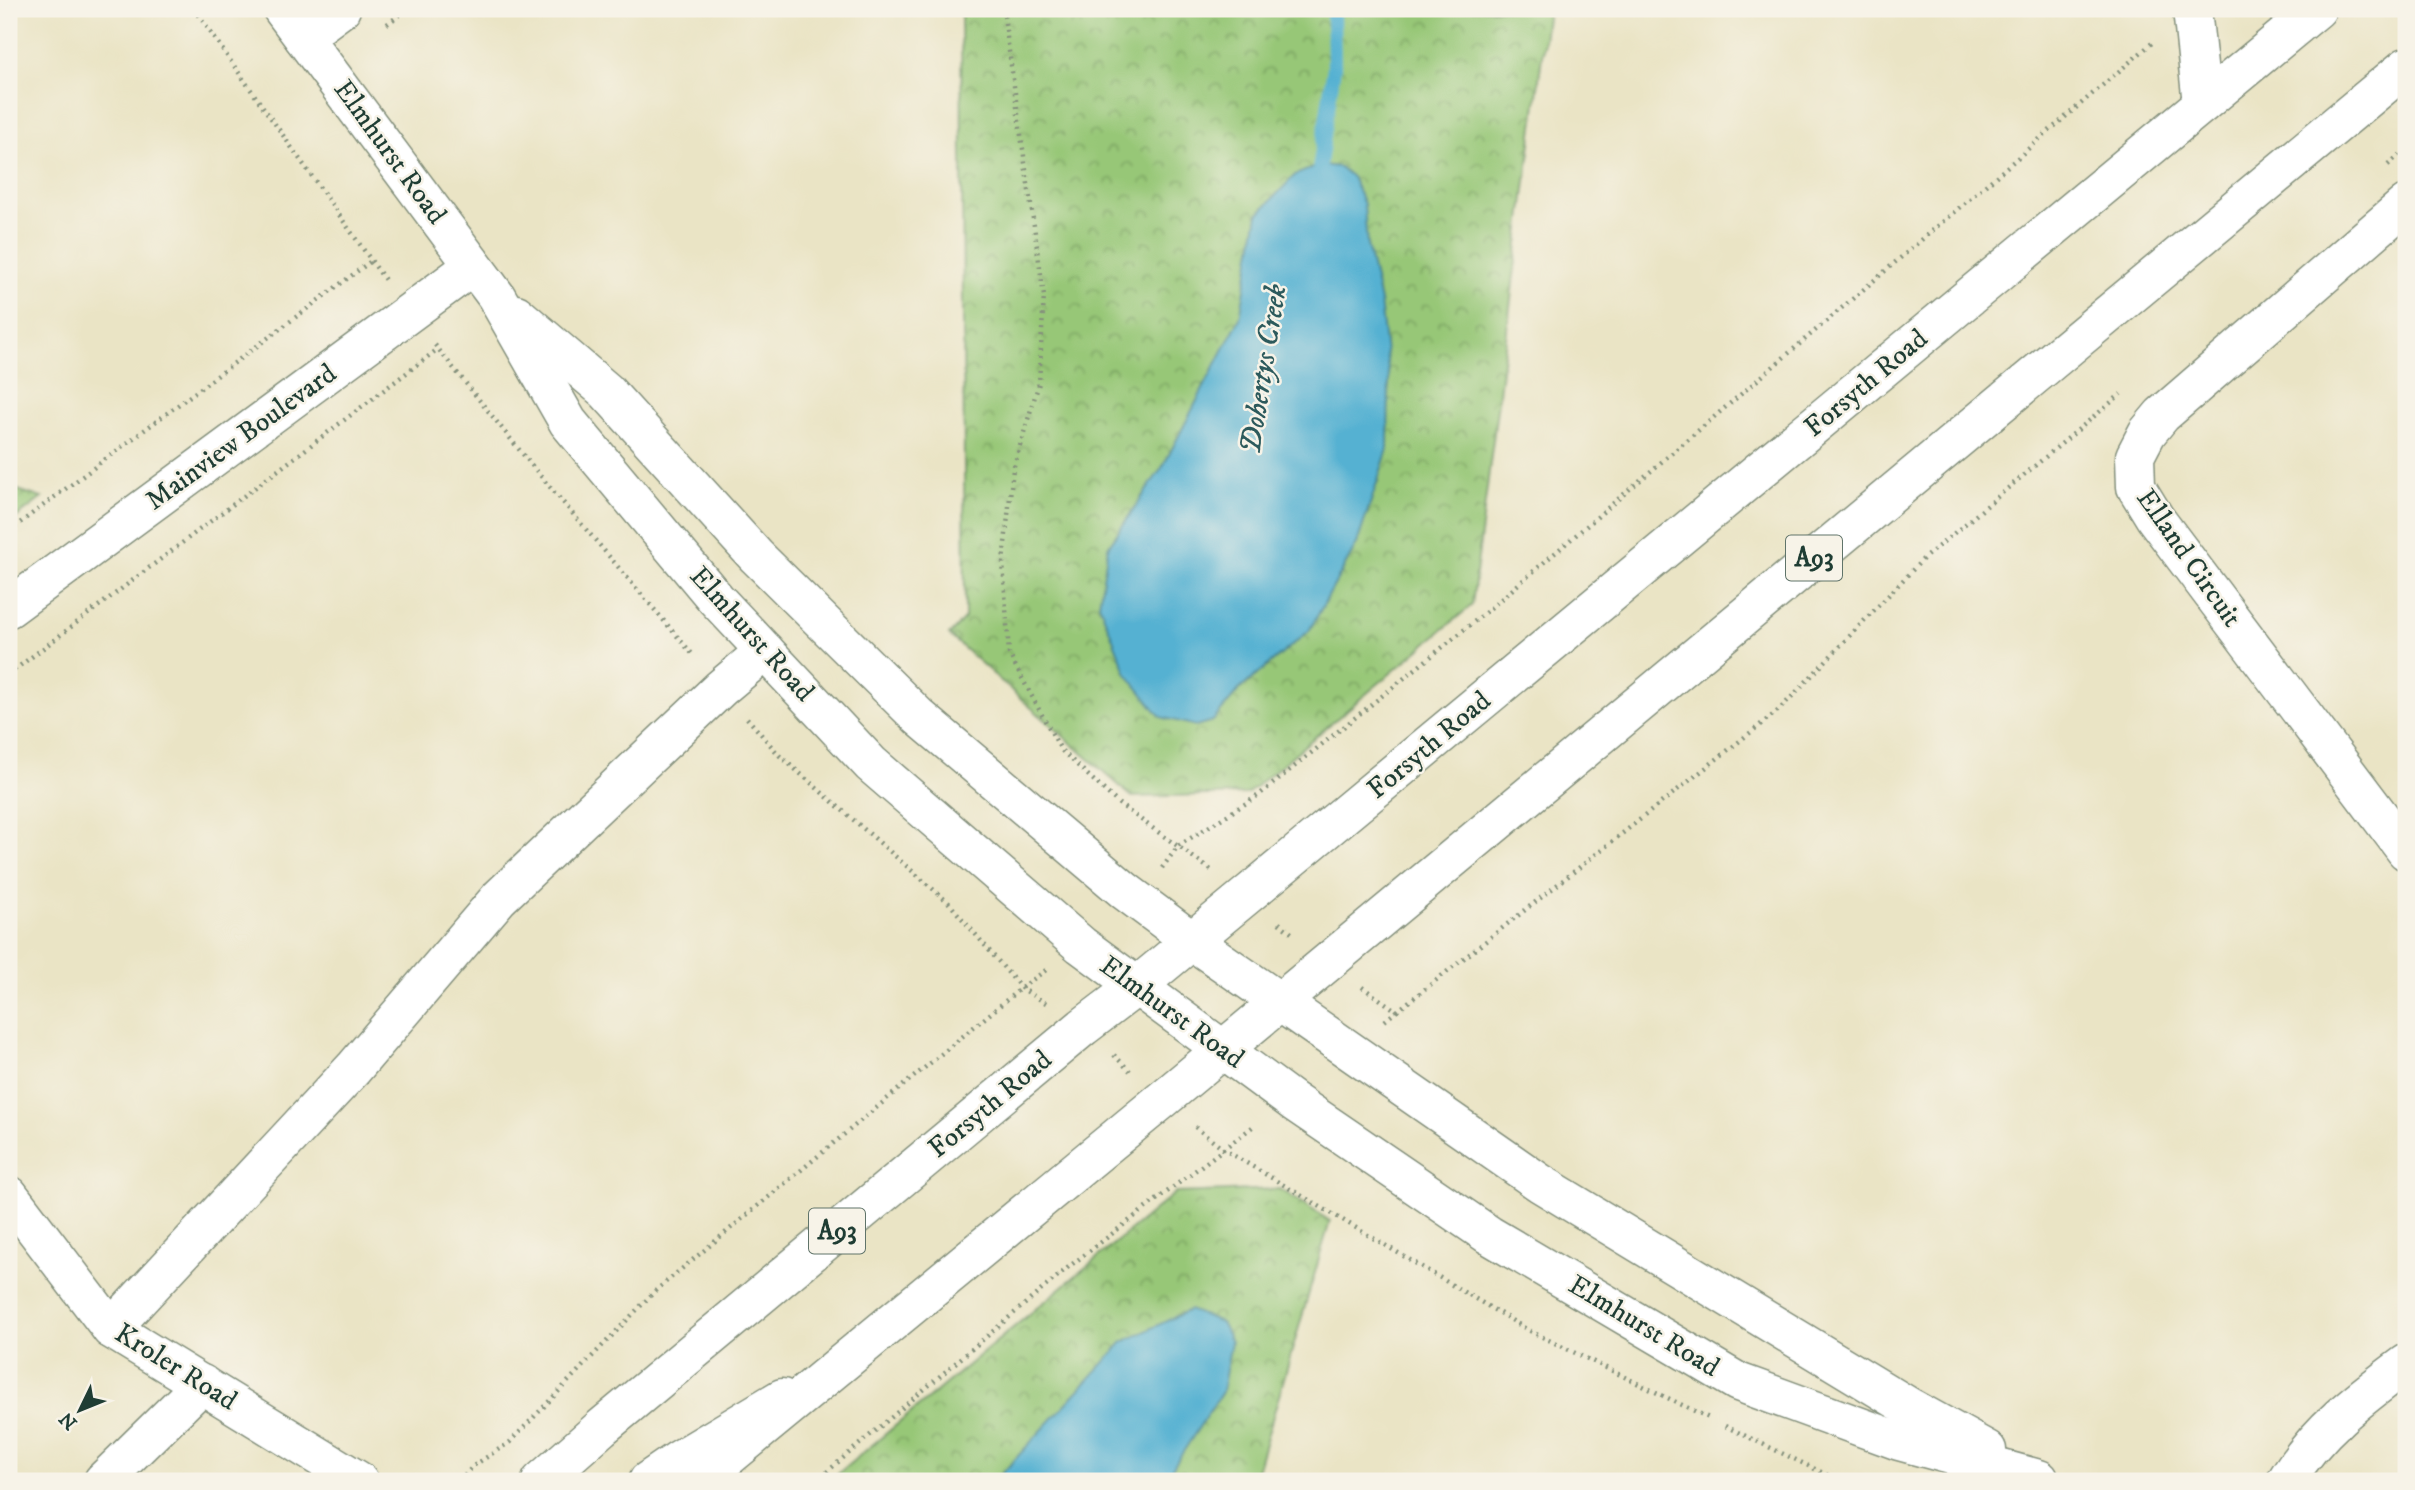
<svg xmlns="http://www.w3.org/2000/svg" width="2415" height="1490" viewBox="0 0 2415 1490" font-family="'IM FELL DW Pica',serif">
  <defs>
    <pattern id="park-crowns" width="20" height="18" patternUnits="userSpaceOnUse" patternTransform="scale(1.75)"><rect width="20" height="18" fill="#97c777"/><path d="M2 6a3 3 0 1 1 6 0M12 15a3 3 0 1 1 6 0" fill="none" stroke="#7ba362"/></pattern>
  </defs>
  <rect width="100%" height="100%" fill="#f7f3e8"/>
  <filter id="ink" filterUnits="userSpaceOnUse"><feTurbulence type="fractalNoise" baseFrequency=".0143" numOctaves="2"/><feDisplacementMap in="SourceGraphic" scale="14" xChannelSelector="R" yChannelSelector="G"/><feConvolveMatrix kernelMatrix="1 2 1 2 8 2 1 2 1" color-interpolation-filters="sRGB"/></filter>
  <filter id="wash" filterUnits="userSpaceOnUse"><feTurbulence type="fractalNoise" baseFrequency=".00686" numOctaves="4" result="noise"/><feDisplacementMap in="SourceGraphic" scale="28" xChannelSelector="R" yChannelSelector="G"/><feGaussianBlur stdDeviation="1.57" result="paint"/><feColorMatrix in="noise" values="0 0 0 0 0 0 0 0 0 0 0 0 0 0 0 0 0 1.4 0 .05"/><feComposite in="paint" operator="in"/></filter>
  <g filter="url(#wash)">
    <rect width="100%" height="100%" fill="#eae4c5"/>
    <g fill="url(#park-crowns)" stroke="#5b8256" stroke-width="2">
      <polygon points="961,9 1548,9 1472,605 1247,794 1132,797 949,635 965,618"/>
      <polygon points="9,487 42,498 9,523"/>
      <polygon points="1280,1189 1330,1221 1254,1481 829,1481 1175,1193"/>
    </g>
    <g fill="#54b1d2" stroke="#3a7783" stroke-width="2">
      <polygon points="1320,165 1340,167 1352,177 1364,204 1367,245 1380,301 1389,379 1388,449 1357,544 1309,631 1239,690 1213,721 1196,726 1161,717 1127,674 1099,604 1108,547 1163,466 1240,318 1258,214 1295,175"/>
      <polygon points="1189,1310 1221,1322 1231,1342 1222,1392 1164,1481 995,1481 1123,1342"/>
    </g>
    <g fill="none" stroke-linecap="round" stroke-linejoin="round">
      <polyline stroke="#54b1d2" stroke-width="14" points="1317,184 1334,67 1333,9"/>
    </g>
  </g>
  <g filter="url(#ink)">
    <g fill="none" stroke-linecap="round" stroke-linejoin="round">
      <g stroke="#84907c" stroke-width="41">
        <g id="minor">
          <polyline points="282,9 496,296 568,422 716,599 871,764 1081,945 1294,1102 1489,1235 1738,1382 1899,1441 2039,1479"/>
          <polyline points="2192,9 2202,104"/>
          <polyline points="303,37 341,9"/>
          <polyline points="2406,204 2162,415 2147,433 2135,456 2136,487 2155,518 2406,851"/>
          <polyline points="516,314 606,391 756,556 919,717 1125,891 1192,941 1540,1183 1911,1408 1987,1450"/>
          <polyline points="9,608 473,266"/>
          <polyline points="9,1195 111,1329 359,1481"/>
          <polyline points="111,1329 354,1068 499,898 721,688 765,651"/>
          <polyline points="103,1481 202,1384"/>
          <polyline points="648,1481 680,1459 782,1398"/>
          <path d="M2286 1481C2316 1431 2360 1398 2406 1364"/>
        </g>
      </g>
      <g stroke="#84907c" stroke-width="41">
        <g id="highway">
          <polyline points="541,1481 601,1428 1083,1027 1137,986 1246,896 2317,9"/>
          <polyline points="699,1481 1162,1100 2406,67"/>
        </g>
      </g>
      <g stroke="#84907c" stroke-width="4.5" stroke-dasharray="2 5" stroke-linecap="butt">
        <polyline points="194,9 385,280"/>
        <polyline points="1003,9 1044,296 1039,383 1013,469 1003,562 1009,654 1061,750 1119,804 1211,870"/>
        <polyline points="387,24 408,9"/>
        <polyline points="2388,165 2406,149"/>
        <polyline points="435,345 538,473 694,656"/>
        <polyline points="9,531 371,261"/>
        <polyline points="9,674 438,349"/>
        <polyline points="747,718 780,756 949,903 1021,988 1046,1003"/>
        <polyline points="1162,868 1178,846 1259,795 1480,617 2152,43"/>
        <polyline points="1279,923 1294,935"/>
        <polyline points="1362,987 1397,1011 1382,1023"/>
        <polyline points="1397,1011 1779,710 1923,559 2121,394"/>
        <polyline points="1114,1055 1130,1071"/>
        <polyline points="1195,1127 1223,1149 1528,1330 1711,1419"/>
        <polyline points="1725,1426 1840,1481"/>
        <polyline points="460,1481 473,1466 510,1442 655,1291 1021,988 1046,970"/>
        <polyline points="816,1481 1071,1265 1255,1125"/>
      </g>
      <use href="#minor" stroke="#fff" stroke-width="38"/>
      <use href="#highway" stroke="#fff" stroke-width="38"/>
    </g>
  </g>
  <g text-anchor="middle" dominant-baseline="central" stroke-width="5" stroke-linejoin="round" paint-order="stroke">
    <g fill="#f7f3e8" stroke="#60746a" stroke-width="2">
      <rect x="1786" y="535.5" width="56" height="45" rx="5"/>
      <rect x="809" y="1208.5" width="56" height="45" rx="5"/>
    </g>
    <g font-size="26" font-weight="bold" fill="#1f3d34">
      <text x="1814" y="558">A93</text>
      <text x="837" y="1231">A93</text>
    </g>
    <g font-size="28" fill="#1f3d34" stroke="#f7f3e8">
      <text transform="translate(390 152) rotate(54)">Elmhurst Road</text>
      <text transform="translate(1866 383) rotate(-40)">Forsyth Road</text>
      <text transform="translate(241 437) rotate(-36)">Mainview Boulevard</text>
      <text transform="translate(2189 558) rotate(55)">Elland Circuit</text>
      <text transform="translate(752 634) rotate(48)">Elmhurst Road</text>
      <text transform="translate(1429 745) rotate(-40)">Forsyth Road</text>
      <text transform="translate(1172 1012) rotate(36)">Elmhurst Road</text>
      <text transform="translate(990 1104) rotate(-40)">Forsyth Road</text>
      <text transform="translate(1644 1326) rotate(31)">Elmhurst Road</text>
      <text transform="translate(176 1367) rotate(32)">Kroler Road</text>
    </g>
    <g font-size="30" font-style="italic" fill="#2c5a5c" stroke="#f7f3e8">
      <text transform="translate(1264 369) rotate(-81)">Dohertys Creek</text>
    </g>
  </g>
  <rect width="2415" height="1490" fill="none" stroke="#f7f3e8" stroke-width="35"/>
  <g transform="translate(80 1410) rotate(227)" stroke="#f7f3e8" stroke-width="5" paint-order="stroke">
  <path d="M0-5L12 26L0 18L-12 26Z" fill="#1f3d34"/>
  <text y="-10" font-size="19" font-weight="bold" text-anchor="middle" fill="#1f3d34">N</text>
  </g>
</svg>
